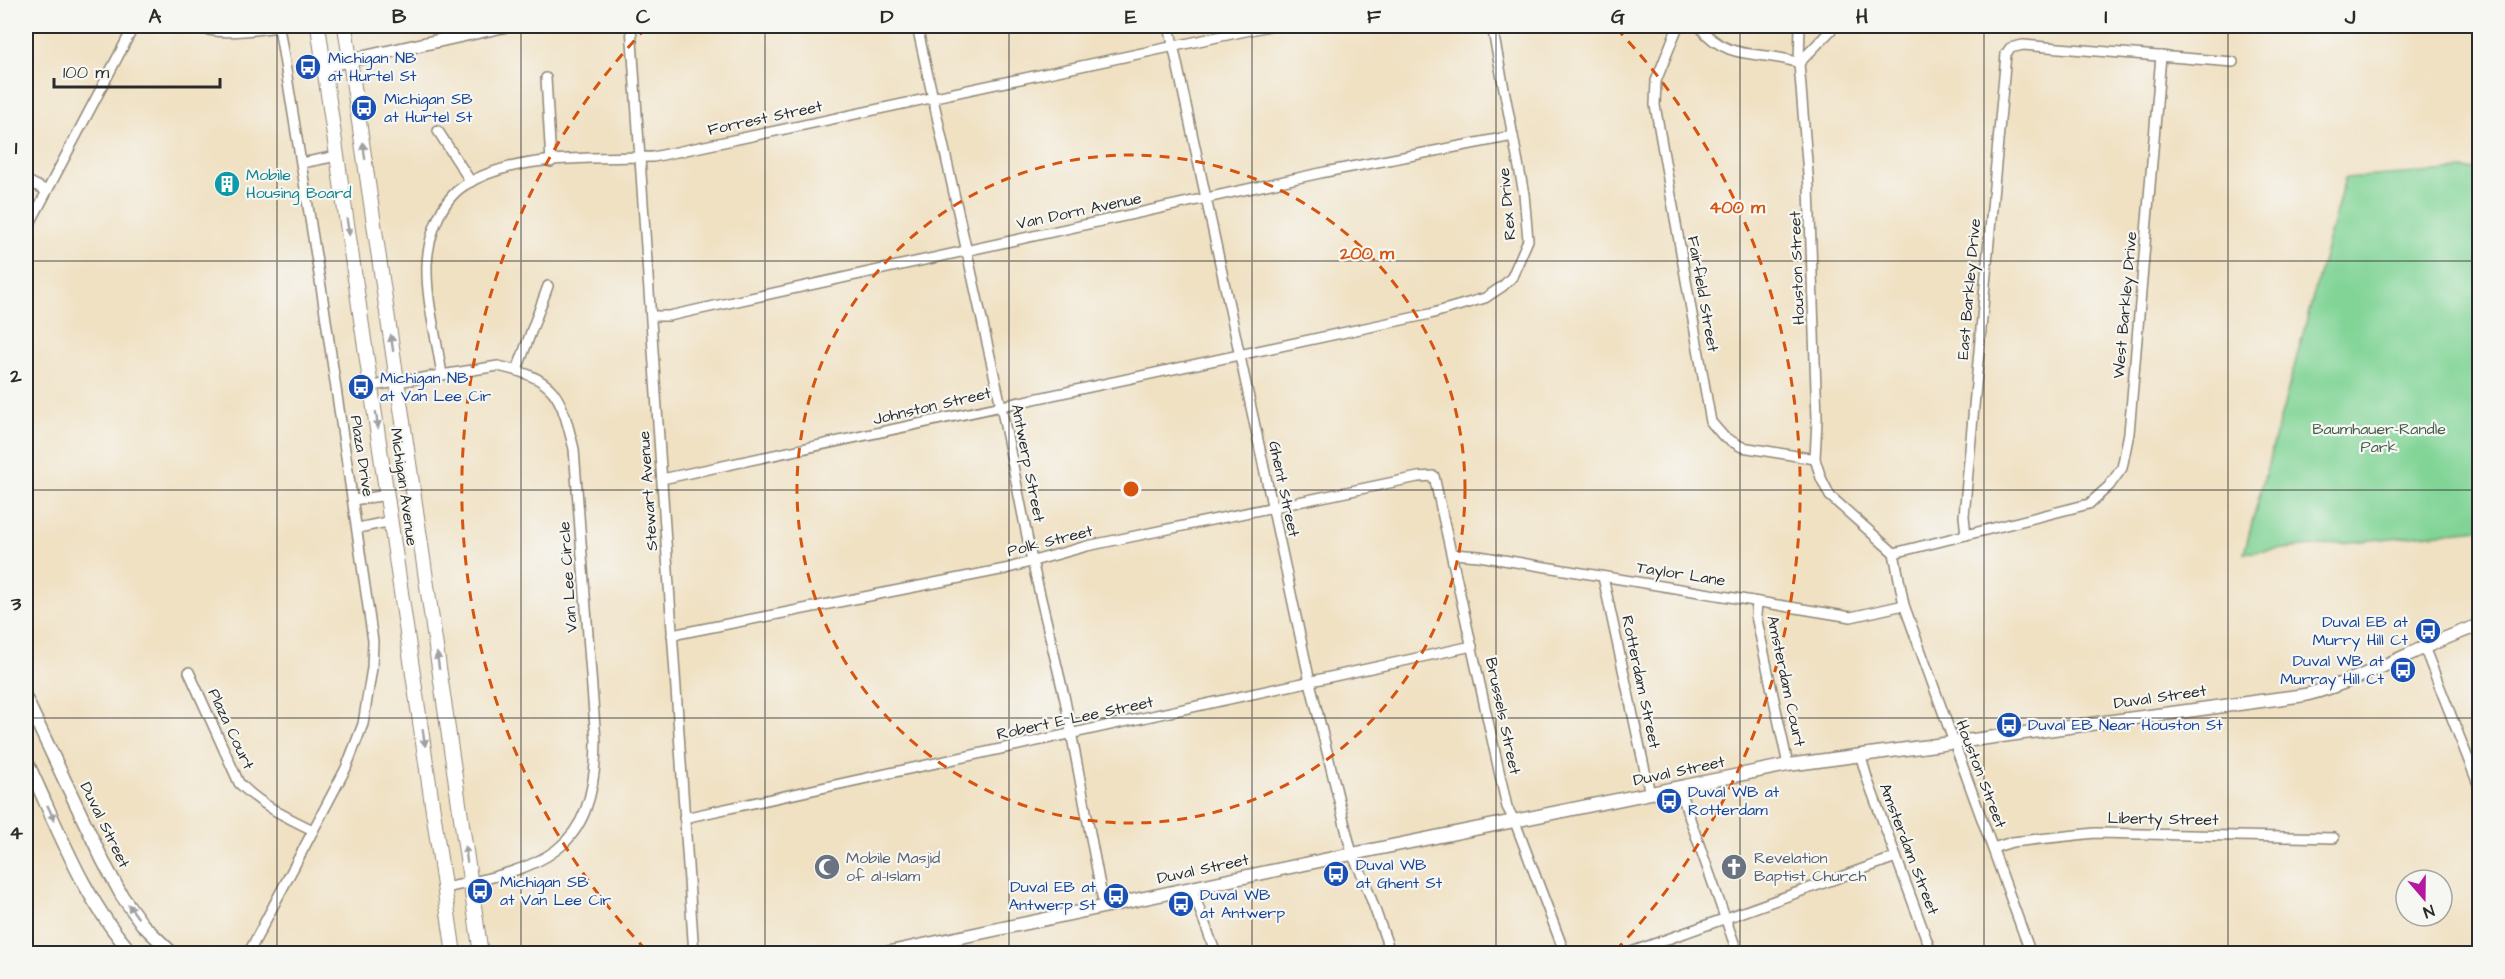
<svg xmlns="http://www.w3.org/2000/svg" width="2505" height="979" viewBox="0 0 2505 979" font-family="'Architects Daughter',sans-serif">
  <rect width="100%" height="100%" fill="#f6f6f2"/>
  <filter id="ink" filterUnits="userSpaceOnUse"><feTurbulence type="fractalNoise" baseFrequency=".0167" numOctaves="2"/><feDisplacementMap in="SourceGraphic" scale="12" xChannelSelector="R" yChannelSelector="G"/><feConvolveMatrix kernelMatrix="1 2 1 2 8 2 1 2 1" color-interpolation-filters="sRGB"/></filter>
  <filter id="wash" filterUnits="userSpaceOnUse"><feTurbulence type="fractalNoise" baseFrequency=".008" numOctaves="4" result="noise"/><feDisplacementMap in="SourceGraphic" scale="24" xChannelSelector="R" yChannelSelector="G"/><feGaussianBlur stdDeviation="1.35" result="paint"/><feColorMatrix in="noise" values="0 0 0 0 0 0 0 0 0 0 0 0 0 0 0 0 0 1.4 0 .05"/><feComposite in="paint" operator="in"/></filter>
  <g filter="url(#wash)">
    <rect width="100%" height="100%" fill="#f0e1c3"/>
    <polygon fill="#81d496" stroke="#568060" stroke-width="1.5" points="2479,169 2479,529 2244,553 2345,178"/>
  </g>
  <g filter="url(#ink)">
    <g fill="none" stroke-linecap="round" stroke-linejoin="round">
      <g stroke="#8e8677" stroke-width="12">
        <g id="minor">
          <path d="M191 26C223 36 247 31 279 27L322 293 373 641 372 668 363 724 346 768 248 954"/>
          <polyline points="631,26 694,954"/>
          <polyline points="917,26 1001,406 1032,561 1065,700 1104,907"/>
          <polyline points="1169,26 1310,682 1352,854 1364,879 1391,954"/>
          <polyline points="1678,26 1656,81 1655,105 1711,422 1724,437 1742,447 1815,459"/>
          <path d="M1699 26C1729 64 1762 49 1799 63L1809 187 1817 419 1815 459 1821 478 1830 496 1894 553"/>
          <polyline points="1799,63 1835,26"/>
          <polyline points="1799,63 1800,26"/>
          <polyline points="546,78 551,162"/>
          <polyline points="438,131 471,182"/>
          <polyline points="302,163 337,156"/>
          <polyline points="26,180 47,191"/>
          <polyline points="26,231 134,26"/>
          <polyline points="651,316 669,316 1325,172 1513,136"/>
          <polyline points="517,370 548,286"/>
          <path d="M442 375C437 339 426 301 427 265 428 238 440 200 465 185 513 154 597 158 653 157L1269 26"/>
          <path d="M372 386 498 366C557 379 560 394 574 449L596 741C595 855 543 867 445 888"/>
          <polyline points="662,479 1430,314 1485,298 1503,286 1512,277 1528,240 1524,194 1492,26"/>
          <polyline points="353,500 388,495"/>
          <polyline points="358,528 392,521"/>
          <polyline points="1966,535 1964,516 2006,54 2010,48 2023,45 2233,62"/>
          <polyline points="1894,553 2089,504 2109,486 2122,468 2129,433 2161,56"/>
          <polyline points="1894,553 1904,605 2031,954"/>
          <polyline points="1453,554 1479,556 1851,617 1904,605"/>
          <polyline points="1603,577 1650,794"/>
          <polyline points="1757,602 1756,616 1788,765"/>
          <polyline points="672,635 1005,569 1087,546 1418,477 1434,476 1507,807 1515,822 1565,954"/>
          <polyline points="2424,647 2480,789"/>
          <path d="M189 672 239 783C261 805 286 817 313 830"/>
          <polyline points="1860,754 1868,781 1932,954"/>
          <polyline points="1679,788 1738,954"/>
          <polyline points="684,818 1472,646"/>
          <polyline points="1993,848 2012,842 2095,833 2334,838"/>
          <polyline points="1192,889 1216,954"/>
          <polyline points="1626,954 1896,857"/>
        </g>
      </g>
      <g stroke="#8e8677" stroke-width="15">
        <g id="tertiary">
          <polyline points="324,66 505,26"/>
          <polyline points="26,699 103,861 122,896 142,924 173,954"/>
          <path d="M26 760C57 825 83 900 133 954"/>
          <path d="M881 954 1352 854 1788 765 2305 695C2367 679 2420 645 2480 625"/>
        </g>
      </g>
      <g stroke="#8e8677" stroke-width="16">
        <g id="secondary">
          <polyline points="318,26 454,954"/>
          <polyline points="345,26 481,954"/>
        </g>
      </g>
      <use href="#minor" stroke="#fff" stroke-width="9"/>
      <use href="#tertiary" stroke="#fff" stroke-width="12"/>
      <use href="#secondary" stroke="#fff" stroke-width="14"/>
    </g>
    <defs><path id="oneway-solid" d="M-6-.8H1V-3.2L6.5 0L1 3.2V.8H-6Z" transform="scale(1.5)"/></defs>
    <g fill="#a0a0a0">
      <use href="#oneway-solid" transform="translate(364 151) rotate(-98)"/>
      <use href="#oneway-solid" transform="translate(348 227) rotate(81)"/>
      <use href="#oneway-solid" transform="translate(392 343) rotate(-98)"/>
      <use href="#oneway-solid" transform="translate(377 420) rotate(82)"/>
      <use href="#oneway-solid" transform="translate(438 661) rotate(-98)"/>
      <use href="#oneway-solid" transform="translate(424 738) rotate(81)"/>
      <use href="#oneway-solid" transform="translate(51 813) rotate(65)"/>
      <use href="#oneway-solid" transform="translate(466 854) rotate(-98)"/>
      <use href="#oneway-solid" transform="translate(133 911) rotate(-126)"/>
    </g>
  </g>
  <path fill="none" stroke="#2b2b2b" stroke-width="1.5" stroke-opacity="0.55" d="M277 26V954M521 26V954M765 26V954M1009 26V954M1252 26V954M1496 26V954M1740 26V954M1984 26V954M2228 26V954M26 261H2480M26 490H2480M26 718H2480"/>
  <g fill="none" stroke="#d5540f" stroke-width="3" stroke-dasharray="10 8">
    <circle cx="1131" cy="489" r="334"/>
    <path d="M646 950A669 669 0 0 1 646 28M1616 28A669 669 0 0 1 1616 950"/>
  </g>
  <defs>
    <g id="bus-disc" transform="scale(1.35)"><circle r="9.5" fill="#1a4fb4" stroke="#f6f6f2"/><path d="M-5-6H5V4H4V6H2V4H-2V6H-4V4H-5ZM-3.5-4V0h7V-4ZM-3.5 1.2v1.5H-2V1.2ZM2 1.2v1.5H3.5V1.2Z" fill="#fff"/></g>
    <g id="building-disc" transform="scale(1.35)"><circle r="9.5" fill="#0f9aa8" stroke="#f6f6f2"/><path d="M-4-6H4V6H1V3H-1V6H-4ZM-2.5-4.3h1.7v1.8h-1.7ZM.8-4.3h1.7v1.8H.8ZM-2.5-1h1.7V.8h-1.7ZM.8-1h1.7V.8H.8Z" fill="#fff"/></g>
    <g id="mosque-disc" transform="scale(1.35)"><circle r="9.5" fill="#6b7280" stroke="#f6f6f2"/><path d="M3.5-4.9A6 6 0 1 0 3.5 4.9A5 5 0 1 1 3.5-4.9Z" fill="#fff"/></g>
    <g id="church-disc" transform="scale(1.35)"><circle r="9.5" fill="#6b7280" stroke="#f6f6f2"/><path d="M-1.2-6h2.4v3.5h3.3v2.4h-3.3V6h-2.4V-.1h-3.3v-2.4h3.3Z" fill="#fff"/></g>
  </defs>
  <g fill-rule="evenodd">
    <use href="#bus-disc" x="308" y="67"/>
    <use href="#bus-disc" x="364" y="108"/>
    <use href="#building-disc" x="227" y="184"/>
    <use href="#bus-disc" x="361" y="387"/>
    <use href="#bus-disc" x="2428" y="631"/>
    <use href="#bus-disc" x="2403" y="670"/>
    <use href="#bus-disc" x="2009" y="725"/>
    <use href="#bus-disc" x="1669" y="801"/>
    <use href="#mosque-disc" x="827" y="867"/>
    <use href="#church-disc" x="1734" y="867"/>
    <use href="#bus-disc" x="1336" y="874"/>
    <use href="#bus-disc" x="480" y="891"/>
    <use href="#bus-disc" x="1116" y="896"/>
    <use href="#bus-disc" x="1181" y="904"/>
  </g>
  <g text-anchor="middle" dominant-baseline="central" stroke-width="4.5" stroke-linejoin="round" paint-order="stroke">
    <g font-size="16" fill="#164399" stroke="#f6f6f2" text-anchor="start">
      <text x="328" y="58">Michigan NB<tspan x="328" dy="18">at Hurtel St</tspan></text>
      <text x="384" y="99">Michigan SB<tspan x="384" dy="18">at Hurtel St</tspan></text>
      <text x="380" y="378">Michigan NB<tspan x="380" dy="18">at Van Lee Cir</tspan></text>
      <text x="2408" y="622" text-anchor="end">Duval EB at<tspan x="2408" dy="18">Murry Hill Ct</tspan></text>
      <text x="2384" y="661" text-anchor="end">Duval WB at<tspan x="2384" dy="18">Murray Hill Ct</tspan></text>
      <text x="2028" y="725">Duval EB Near Houston St</text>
      <text x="1688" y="792">Duval WB at<tspan x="1688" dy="18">Rotterdam</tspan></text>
      <text x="1356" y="865">Duval WB<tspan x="1356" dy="18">at Ghent St</tspan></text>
      <text x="500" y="882">Michigan SB<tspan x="500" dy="18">at Van Lee Cir</tspan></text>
      <text x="1096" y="887" text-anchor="end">Duval EB at<tspan x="1096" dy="18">Antwerp St</tspan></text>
      <text x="1200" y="895">Duval WB<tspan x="1200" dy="18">at Antwerp</tspan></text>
    </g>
    <g font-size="16" fill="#2b2b2b" stroke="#f6f6f2">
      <text transform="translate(765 118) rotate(-12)">Forrest Street</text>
      <text transform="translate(1507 204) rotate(-95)">Rex Drive</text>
      <text transform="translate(1079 211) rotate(-12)">Van Dorn Avenue</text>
      <text transform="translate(1797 268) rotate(-92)">Houston Street</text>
      <text transform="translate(1969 289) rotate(-85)">East Barkley Drive</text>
      <text transform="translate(1703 294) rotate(80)">Fairfield Street</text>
      <text transform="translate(2125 305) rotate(-85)">West Barkley Drive</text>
      <text transform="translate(932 406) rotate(-13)">Johnston Street</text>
      <text transform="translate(362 456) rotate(81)">Plaza Drive</text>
      <text transform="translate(1028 463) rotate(79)">Antwerp Street</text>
      <text transform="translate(404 487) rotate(82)">Michigan Avenue</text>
      <text transform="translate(1284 489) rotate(78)">Ghent Street</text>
      <text transform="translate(648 491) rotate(-94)">Stewart Avenue</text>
      <text transform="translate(1050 541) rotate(-14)">Polk Street</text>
      <text transform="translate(1681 574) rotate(9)">Taylor Lane</text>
      <text transform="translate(568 577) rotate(-94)">Van Lee Circle</text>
      <text transform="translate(1786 681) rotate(78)">Amsterdam Court</text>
      <text transform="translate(1641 682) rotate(78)">Rotterdam Street</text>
      <text transform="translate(2160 697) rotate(-8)">Duval Street</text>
      <text transform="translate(1503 716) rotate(78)">Brussels Street</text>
      <text transform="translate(1075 718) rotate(-12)">Robert E Lee Street</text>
      <text transform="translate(231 729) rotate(65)">Plaza Court</text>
      <text transform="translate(1679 771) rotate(-12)">Duval Street</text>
      <text transform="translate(1981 774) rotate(69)">Houston Street</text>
      <text transform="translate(2163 819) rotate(1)">Liberty Street</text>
      <text transform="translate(105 825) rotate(64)">Duval Street</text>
      <text transform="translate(1909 849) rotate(69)">Amsterdam Street</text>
      <text transform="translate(1203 869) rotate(-12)">Duval Street</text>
    </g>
    <g font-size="16" fill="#0d838f" stroke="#f6f6f2" text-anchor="start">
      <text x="246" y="175">Mobile<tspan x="246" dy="18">Housing Board</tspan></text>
    </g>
    <g font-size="16" fill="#455e4b" stroke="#f6f6f2">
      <text x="2379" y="429">Baumhauer-Randle<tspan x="2379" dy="18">Park</tspan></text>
    </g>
    <g font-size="16" fill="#5b616d" stroke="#f6f6f2" text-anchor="start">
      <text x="846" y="858">Mobile Masjid<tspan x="846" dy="18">of al-Islam</tspan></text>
      <text x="1754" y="858">Revelation<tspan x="1754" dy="18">Baptist Church</tspan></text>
    </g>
  </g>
  <circle cx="1131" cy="489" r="9" fill="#d5540f" stroke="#f6f6f2" stroke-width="3"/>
  <g font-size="18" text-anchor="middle" font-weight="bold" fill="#d5540f" stroke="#f6f6f2" stroke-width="4.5" stroke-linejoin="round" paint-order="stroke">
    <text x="1737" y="213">400 m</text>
    <text x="1367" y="259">200 m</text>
  </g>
  <rect width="2505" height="979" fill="none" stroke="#f6f6f2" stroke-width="66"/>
  <g transform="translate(2424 898) rotate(160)"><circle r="28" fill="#f6f6f2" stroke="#a5a5a2" stroke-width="1.5"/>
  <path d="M0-4.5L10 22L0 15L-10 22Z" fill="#b5179e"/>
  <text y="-9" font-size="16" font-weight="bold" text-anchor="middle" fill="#2b2b2b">N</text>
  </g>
  <path d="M54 78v9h166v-9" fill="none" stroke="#2b2b2b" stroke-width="3"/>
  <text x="63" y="78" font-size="18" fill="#2b2b2b" stroke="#f6f6f2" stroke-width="4.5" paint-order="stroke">100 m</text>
  <rect x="33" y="33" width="2439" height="913" fill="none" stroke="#2b2b2b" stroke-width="2"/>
  <g font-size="20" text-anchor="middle" font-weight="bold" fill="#2b2b2b">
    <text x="155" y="23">A</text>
    <text x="399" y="23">B</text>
    <text x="643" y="23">C</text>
    <text x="887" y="23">D</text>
    <text x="1131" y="23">E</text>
    <text x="1374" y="23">F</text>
    <text x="1618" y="23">G</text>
    <text x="1862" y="23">H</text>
    <text x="2106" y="23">I</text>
    <text x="2350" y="23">J</text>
    <text x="16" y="154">1</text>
    <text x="16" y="382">2</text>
    <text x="16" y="610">3</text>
    <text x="16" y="839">4</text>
  </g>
</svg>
